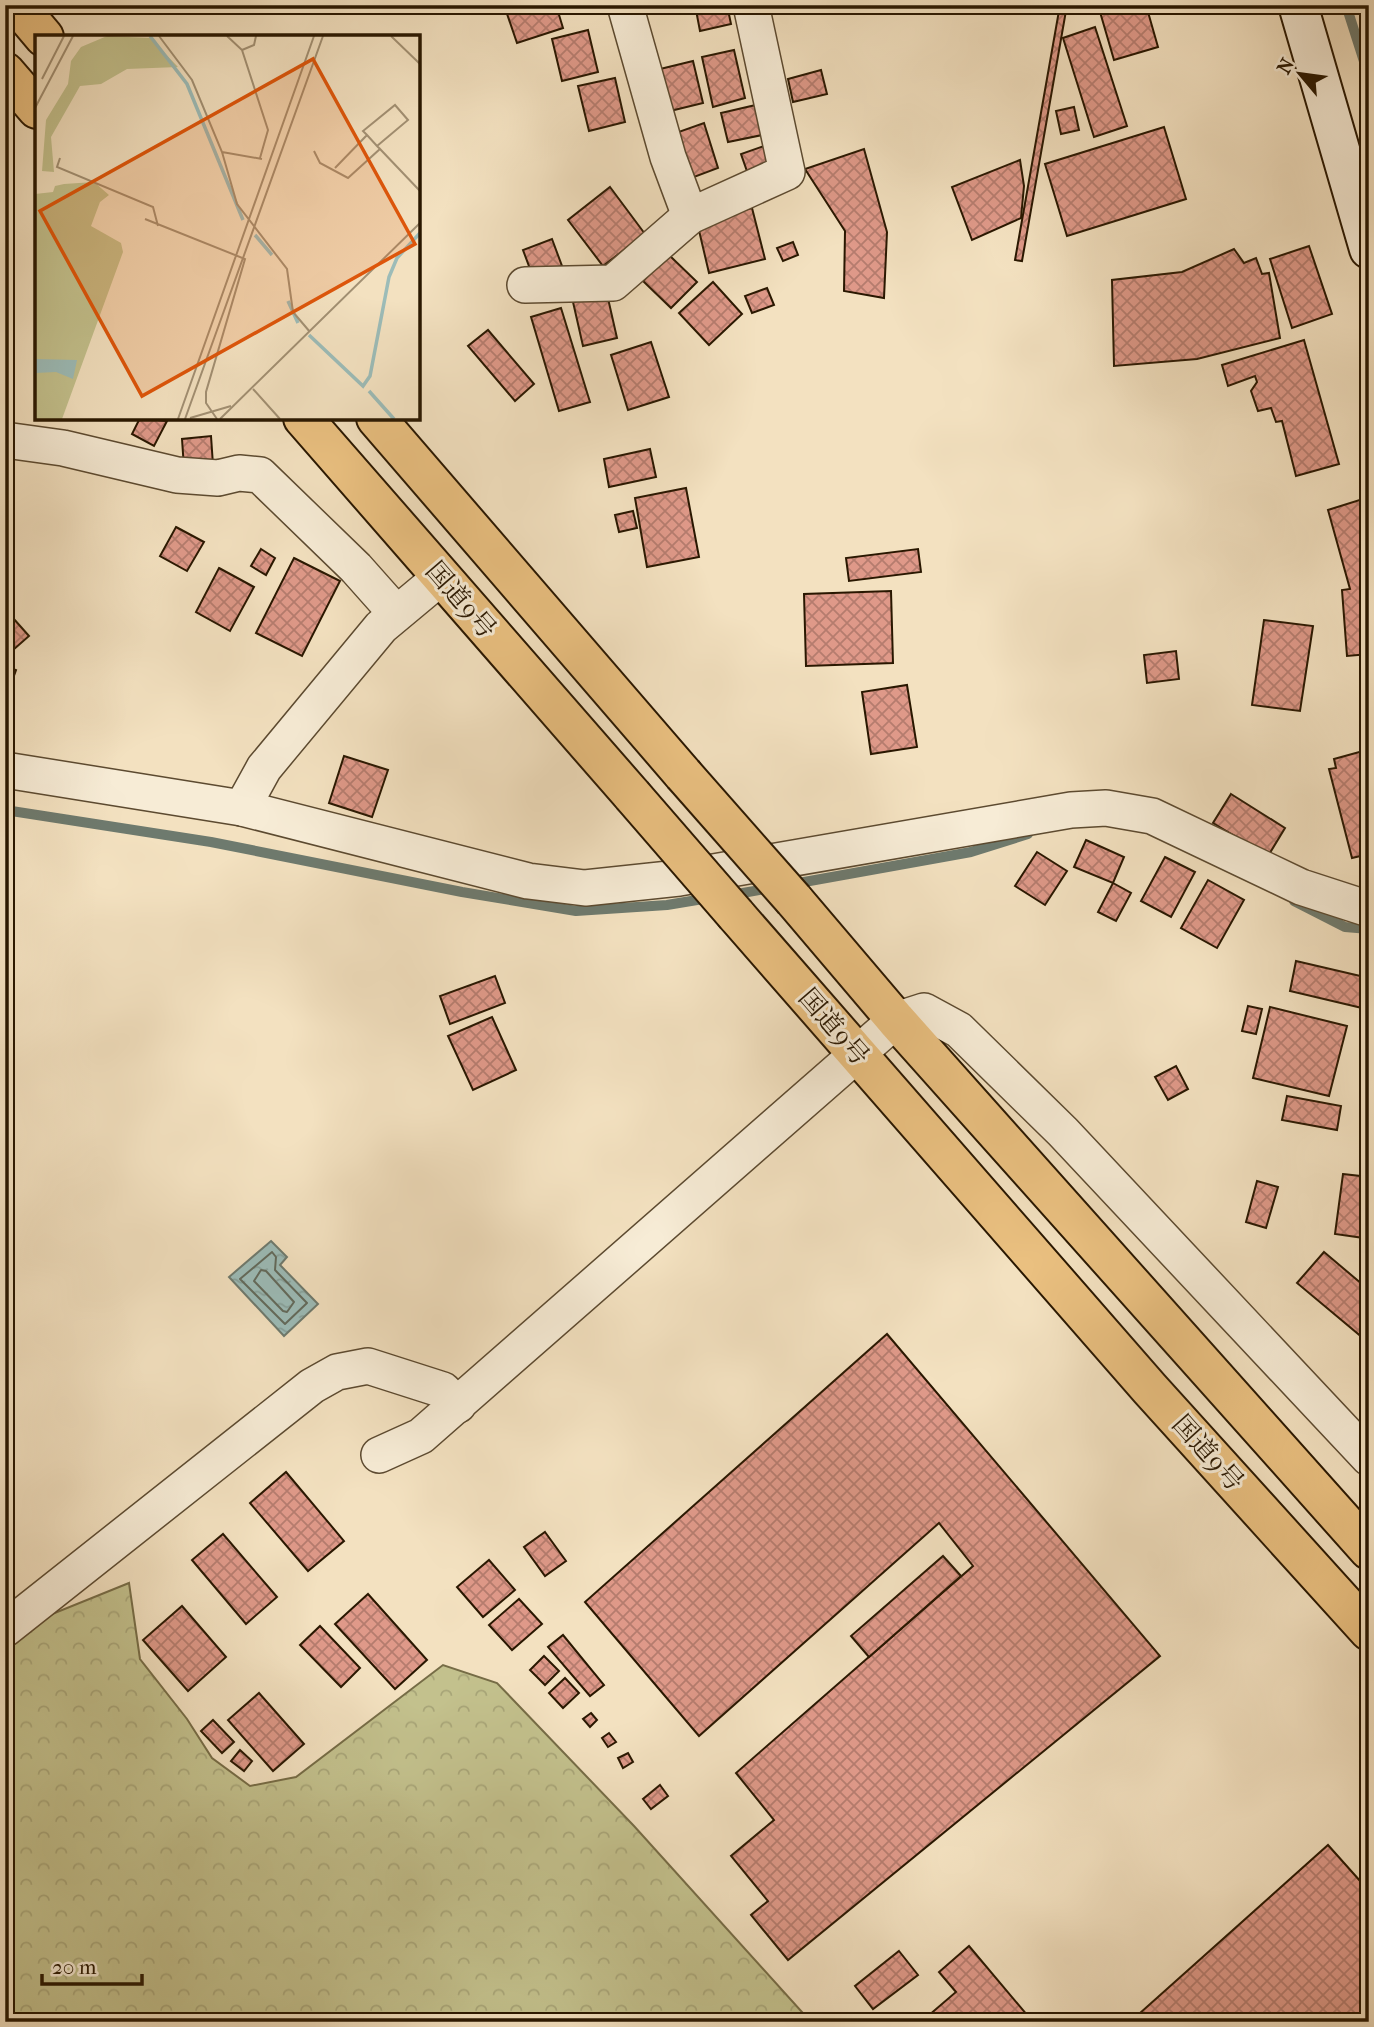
<svg xmlns="http://www.w3.org/2000/svg" width="1374" height="2027" viewBox="0 0 1374 2027" font-family="'IM FELL French Canon','Noto Serif JP',serif">
  <defs>
    <pattern id="forest-crowns" width="20" height="18" patternUnits="userSpaceOnUse" patternTransform="scale(1.75)"><rect width="20" height="18" fill="#c3c18d"/><path d="M2 6a3 3 0 1 1 6 0M12 15a3 3 0 1 1 6 0" fill="none" stroke="#a8a578"/></pattern>
    <pattern id="water-ripples" width="26" height="14" patternUnits="userSpaceOnUse" patternTransform="scale(1.75)"><rect width="26" height="14" fill="#9cbcb8"/><path d="M2 4q2-2 4 0t4 0M15 11q2-2 4 0t4 0" fill="none" stroke="#86a19c"/></pattern>
    <pattern id="building-cross-hatch" width="8" height="8" patternUnits="userSpaceOnUse" patternTransform="scale(1.75)"><rect width="8" height="8" fill="#df9989"/><path d="M0 0l8 8M0 8l8-8" fill="none" stroke="#b57c6e"/></pattern>
  </defs>
  <rect width="100%" height="100%" fill="#f3e1c0"/>
  <filter id="stains"><feTurbulence type="fractalNoise" baseFrequency=".00286" numOctaves="4"/><feColorMatrix values="0 0 0 0 .2 0 0 0 0 .09 0 0 0 0 .02 0 0 0 .5 -.17"/></filter>
  <radialGradient id="worn" r=".72"><stop offset=".6" stop-color="#630" stop-opacity="0"/><stop offset="1" stop-color="#630" stop-opacity=".3"/></radialGradient>
  <polygon fill="url(#forest-crowns)" stroke="#766c46" stroke-width="2" points="129,1583 140,1659 187,1719 212,1758 250,1786 296,1777 443,1665 497,1683 634,1826 811,2022 5,2022 5,1639 10,1631"/>
  <polygon fill="url(#water-ripples)" stroke="#6e7a6e" stroke-width="2" points="271,1241 287,1257 280,1265 318,1304 284,1336 229,1277"/>
  <g fill="none" stroke-linecap="round" stroke-linejoin="round">
    <g stroke="#626a5c" stroke-width="2">
      <polygon points="272,1252 276,1257 275,1270 307,1303 285,1324 240,1279"/>
      <polygon points="261,1270 266,1271 294,1302 287,1312 283,1311 254,1281"/>
    </g>
    <g stroke="#6e7a6e" stroke-width="10">
      <polyline points="1346,5 1369,77"/>
      <polyline points="5,810 211,842 462,892 576,911 667,905 709,898"/>
      <polyline points="793,884 971,852 1028,834"/>
      <polyline points="731,895 771,888"/>
      <polyline points="1294,901 1345,927 1369,929"/>
    </g>
  </g>
  <g fill="url(#building-cross-hatch)" stroke="#291700" stroke-width="2">
    <polygon points="504,5 556,5 563,28 517,43"/>
    <polygon points="695,5 727,5 731,24 700,31"/>
    <polygon points="1060,5 1067,5 1022,261 1015,260"/>
    <polygon points="1098,5 1146,5 1158,47 1114,60"/>
    <polygon points="1364,5 1369,5 1369,26"/>
    <polygon points="1095,27 1127,126 1094,137 1063,38"/>
    <polygon points="588,30 598,72 562,81 552,39"/>
    <polygon points="734,50 745,98 713,107 702,57"/>
    <polygon points="693,61 703,103 666,112 656,70"/>
    <polygon points="821,70 827,94 793,102 788,79"/>
    <polygon points="615,78 625,122 589,131 578,86"/>
    <polygon points="760,104 767,134 728,142 721,113"/>
    <polygon points="1074,107 1079,130 1061,134 1056,111"/>
    <polygon points="704,123 718,168 686,180 670,135"/>
    <polygon points="1164,127 1186,199 1067,236 1045,164"/>
    <polygon points="767,145 775,168 749,177 741,154"/>
    <polygon points="864,149 887,232 884,298 844,291 845,231 805,169"/>
    <polygon points="1020,160 1024,186 1021,218 972,240 952,187"/>
    <polygon points="610,187 645,234 603,266 568,220"/>
    <polygon points="752,208 765,259 709,273 697,222"/>
    <polygon points="552,239 562,266 533,277 523,250"/>
    <polygon points="793,242 798,255 783,261 777,248"/>
    <polygon points="1309,246 1332,314 1292,328 1270,259"/>
    <polygon points="1234,249 1244,263 1256,258 1262,274 1269,273 1280,338 1197,359 1114,366 1112,280 1182,272"/>
    <polygon points="669,255 697,282 671,308 643,281"/>
    <polygon points="713,282 742,314 709,345 679,313"/>
    <polygon points="767,288 774,305 752,313 745,296"/>
    <polygon points="607,294 617,338 583,346 573,302"/>
    <polygon points="561,308 590,402 559,411 531,317"/>
    <polygon points="488,330 534,384 515,401 468,346"/>
    <polygon points="1304,340 1339,464 1296,476 1282,421 1276,422 1271,408 1258,411 1251,391 1257,382 1255,376 1228,386 1222,365"/>
    <polygon points="651,342 669,397 628,410 611,355"/>
    <polygon points="140,418 167,421 154,446 132,434"/>
    <polygon points="211,436 213,465 184,468 182,439"/>
    <polygon points="650,449 656,477 609,487 604,459"/>
    <polygon points="686,488 699,557 647,567 635,498"/>
    <polygon points="1369,497 1369,654 1347,656 1342,590 1350,589 1328,510"/>
    <polygon points="633,511 637,528 619,532 615,515"/>
    <polygon points="176,527 204,542 187,571 160,556"/>
    <polygon points="261,549 275,558 266,575 251,566"/>
    <polygon points="918,549 921,572 849,581 846,558"/>
    <polygon points="294,558 340,581 302,656 256,633"/>
    <polygon points="219,568 254,587 230,631 196,612"/>
    <polygon points="891,591 893,663 806,666 804,594"/>
    <polygon points="13,618 29,636 5,657 5,625"/>
    <polygon points="1264,620 1313,626 1300,711 1252,705"/>
    <polygon points="1176,651 1179,679 1147,683 1144,655"/>
    <polygon points="5,666 16,670 5,701"/>
    <polygon points="907,685 917,747 871,754 862,692"/>
    <polygon points="1363,751 1365,760 1369,759 1369,854 1352,858 1329,769 1336,768 1334,759"/>
    <polygon points="344,756 388,770 372,817 329,803"/>
    <polygon points="1231,794 1285,828 1268,856 1213,823"/>
    <polygon points="1086,840 1124,857 1113,883 1074,867"/>
    <polygon points="1037,852 1067,871 1045,905 1015,886"/>
    <polygon points="1165,857 1195,872 1171,917 1141,901"/>
    <polygon points="1208,880 1244,900 1217,948 1181,928"/>
    <polygon points="1113,883 1131,893 1116,921 1098,912"/>
    <polygon points="1296,961 1369,978 1362,1008 1290,991"/>
    <polygon points="495,976 505,1003 450,1024 440,996"/>
    <polygon points="1248,1006 1262,1009 1256,1034 1242,1031"/>
    <polygon points="1270,1007 1347,1026 1329,1096 1253,1078"/>
    <polygon points="492,1017 516,1070 473,1090 448,1036"/>
    <polygon points="1176,1066 1188,1089 1168,1100 1155,1077"/>
    <polygon points="1287,1096 1341,1106 1337,1130 1282,1120"/>
    <polygon points="1343,1174 1369,1177 1364,1238 1335,1234"/>
    <polygon points="1257,1181 1278,1187 1266,1228 1246,1222"/>
    <polygon points="1324,1252 1369,1290 1369,1343 1297,1283"/>
    <polygon points="887,1334 1160,1656 788,1960 751,1915 768,1901 731,1856 774,1820 736,1773 973,1566 939,1523 699,1736 585,1602"/>
    <polygon points="286,1472 344,1541 308,1571 250,1503"/>
    <polygon points="545,1532 566,1561 545,1576 524,1547"/>
    <polygon points="223,1534 277,1597 246,1624 192,1560"/>
    <polygon points="943,1556 961,1576 869,1657 851,1636"/>
    <polygon points="489,1560 515,1590 483,1617 457,1587"/>
    <polygon points="368,1594 427,1660 395,1689 335,1624"/>
    <polygon points="519,1599 542,1624 512,1650 489,1625"/>
    <polygon points="182,1606 226,1657 188,1691 143,1640"/>
    <polygon points="320,1626 360,1668 341,1687 300,1645"/>
    <polygon points="563,1635 604,1685 590,1696 548,1647"/>
    <polygon points="544,1656 559,1671 545,1685 530,1670"/>
    <polygon points="565,1678 579,1693 563,1708 549,1693"/>
    <polygon points="259,1693 304,1744 273,1771 228,1720"/>
    <polygon points="591,1713 597,1720 590,1727 583,1719"/>
    <polygon points="213,1720 234,1742 222,1753 201,1731"/>
    <polygon points="609,1733 616,1742 608,1747 602,1738"/>
    <polygon points="240,1750 252,1761 244,1771 231,1761"/>
    <polygon points="628,1753 633,1762 623,1768 618,1758"/>
    <polygon points="660,1785 668,1796 651,1809 643,1799"/>
    <polygon points="1328,1845 1369,1891 1369,2022 1130,2022"/>
    <polygon points="969,1946 1033,2022 921,2022 956,1992 939,1972"/>
    <polygon points="899,1951 918,1975 873,2009 855,1986"/>
  </g>
  <g fill="none" stroke-linecap="round" stroke-linejoin="round">
    <g stroke="#5c4a30" stroke-width="38">
      <g id="street">
        <polyline points="625,5 668,157 690,216"/>
        <polyline points="525,285 613,283 690,216 787,172 751,5"/>
        <polyline points="5,440 63,448 177,475 218,478 239,473 260,475 356,568 396,613"/>
        <polyline points="5,770 242,808 528,881 585,888 679,878 1071,810 1106,808 1152,816 1301,887 1369,909"/>
        <polyline points="242,808 264,768 381,627 441,577"/>
        <polyline points="379,1455 421,1436 896,1020 924,1011 959,1030 1063,1132 1369,1458"/>
        <polyline points="5,1629 312,1386 337,1372 368,1366 443,1390 458,1405"/>
      </g>
    </g>
    <g stroke="#291700" stroke-width="42">
      <polyline id="secondary" points="1298,5 1369,249"/>
    </g>
    <g stroke="#291700" stroke-width="42">
      <g id="highway">
        <polyline points="17,5 44,37"/>
        <polyline points="5,72 37,109"/>
        <polyline points="303,418 632,795"/>
        <polyline points="376,418 683,774"/>
        <polyline points="794,900 896,1020 1369,1550"/>
        <polyline points="736,915 1150,1389 1369,1631"/>
      </g>
    </g>
    <use href="#street" stroke="#f7ecd6" stroke-width="35"/>
    <use href="#secondary" stroke="#f7ecd6" stroke-width="38"/>
    <use href="#highway" stroke="#eac080" stroke-width="38"/>
    <g stroke="#291700" stroke-width="42" stroke-linecap="butt">
      <g id="highway-bridge">
        <polyline points="683,774 794,900"/>
        <polyline points="632,795 736,915"/>
      </g>
    </g>
    <use href="#highway-bridge" stroke="#eac080" stroke-width="38"/>
  </g>
  <g text-anchor="middle" dominant-baseline="central" stroke-width="6" stroke-linejoin="round" paint-order="stroke">
    <g font-size="26" fill="#291700" stroke="#f7ecd6">
      <text transform="translate(461 600) rotate(49)">国道9号</text>
      <text transform="translate(834 1027) rotate(49)">国道9号</text>
      <text transform="translate(1208 1453) rotate(48)">国道9号</text>
    </g>
  </g>
  <g transform="translate(35 35)">
    <rect width="385" height="385" fill="#f3e1c0"/>
    <path d="M72 1 115 3 143 32 92 34 66 49 45 51 16 102 19 137 7 136 11 85 33 49 36 26 46 12ZM59 147 74 160 65 167 56 191 86 208 88 217 27 384H0V159L18 157 20 151 29 149Z" fill="#c3c18d"/>
    <path d="M0 324 42 325 38 344 21 337 0 338Z" fill="#9cbcb8"/>
    <path fill="none" stroke="#9cbcb8" stroke-width="3.5" d="M115 1 152 49 208 185M220 200 237 220M253 266 263 288M274 300 328 351 335 341 354 242 362 223 385 198M334 356 359 384"/>
    <path fill="none" stroke="#a29073" stroke-width="2" d="M124 1 157 45 187 117 202 169 252 234 258 277 275 297M192 1 207 15 233 95 225 123M356 1 385 29M207 15 219 10 221 1M7 44 29 1M0 73 38 1M342 111 373 85 360 70 328 96 332 100 342 111 345 114M279 116 285 128 313 143 345 114 385 156M187 117 227 124M25 123 22 132 118 172 123 191M300 133 332 100M110 184 210 224 171 357V368L182 384M218 354 245 384M155 383 196 371M143 384 279 1M150 384 288 1M185 384 385 188"/>
    <path fill="#de560b" fill-opacity="0.15" stroke="#de560b" stroke-width="3.5" d="M278 24 380 209 107 361 5 176Z"/>
    <rect width="385" height="385" fill="none" stroke="#291700" stroke-width="3.5"/>
  </g>
  <rect width="1374" height="2027" fill="none" stroke="#f3e1c0" stroke-width="28"/>
  <rect x="7" y="7" width="1360" height="2013" fill="none" stroke="#291700" stroke-width="3.5"/>
  <rect x="14" y="14" width="1346" height="1999" fill="none" stroke="#291700" stroke-width="2"/>
  <g transform="translate(1300 74) rotate(299)" stroke="#f7ecd6" stroke-width="5" paint-order="stroke">
  <path d="M0-5L12 26L0 18L-12 26Z" fill="#291700"/>
  <text y="-10" font-size="19" font-weight="bold" text-anchor="middle" fill="#291700">N</text>
  </g>
  <path d="M42 1974v10h100v-10" fill="none" stroke="#291700" stroke-width="3.5"/>
  <text x="52" y="1974" font-size="21" fill="#291700" stroke="#f7ecd6" stroke-width="5" paint-order="stroke">20 m</text>
  <rect width="100%" height="100%" filter="url(#stains)"/>
  <rect width="100%" height="100%" fill="url(#worn)"/>
</svg>
